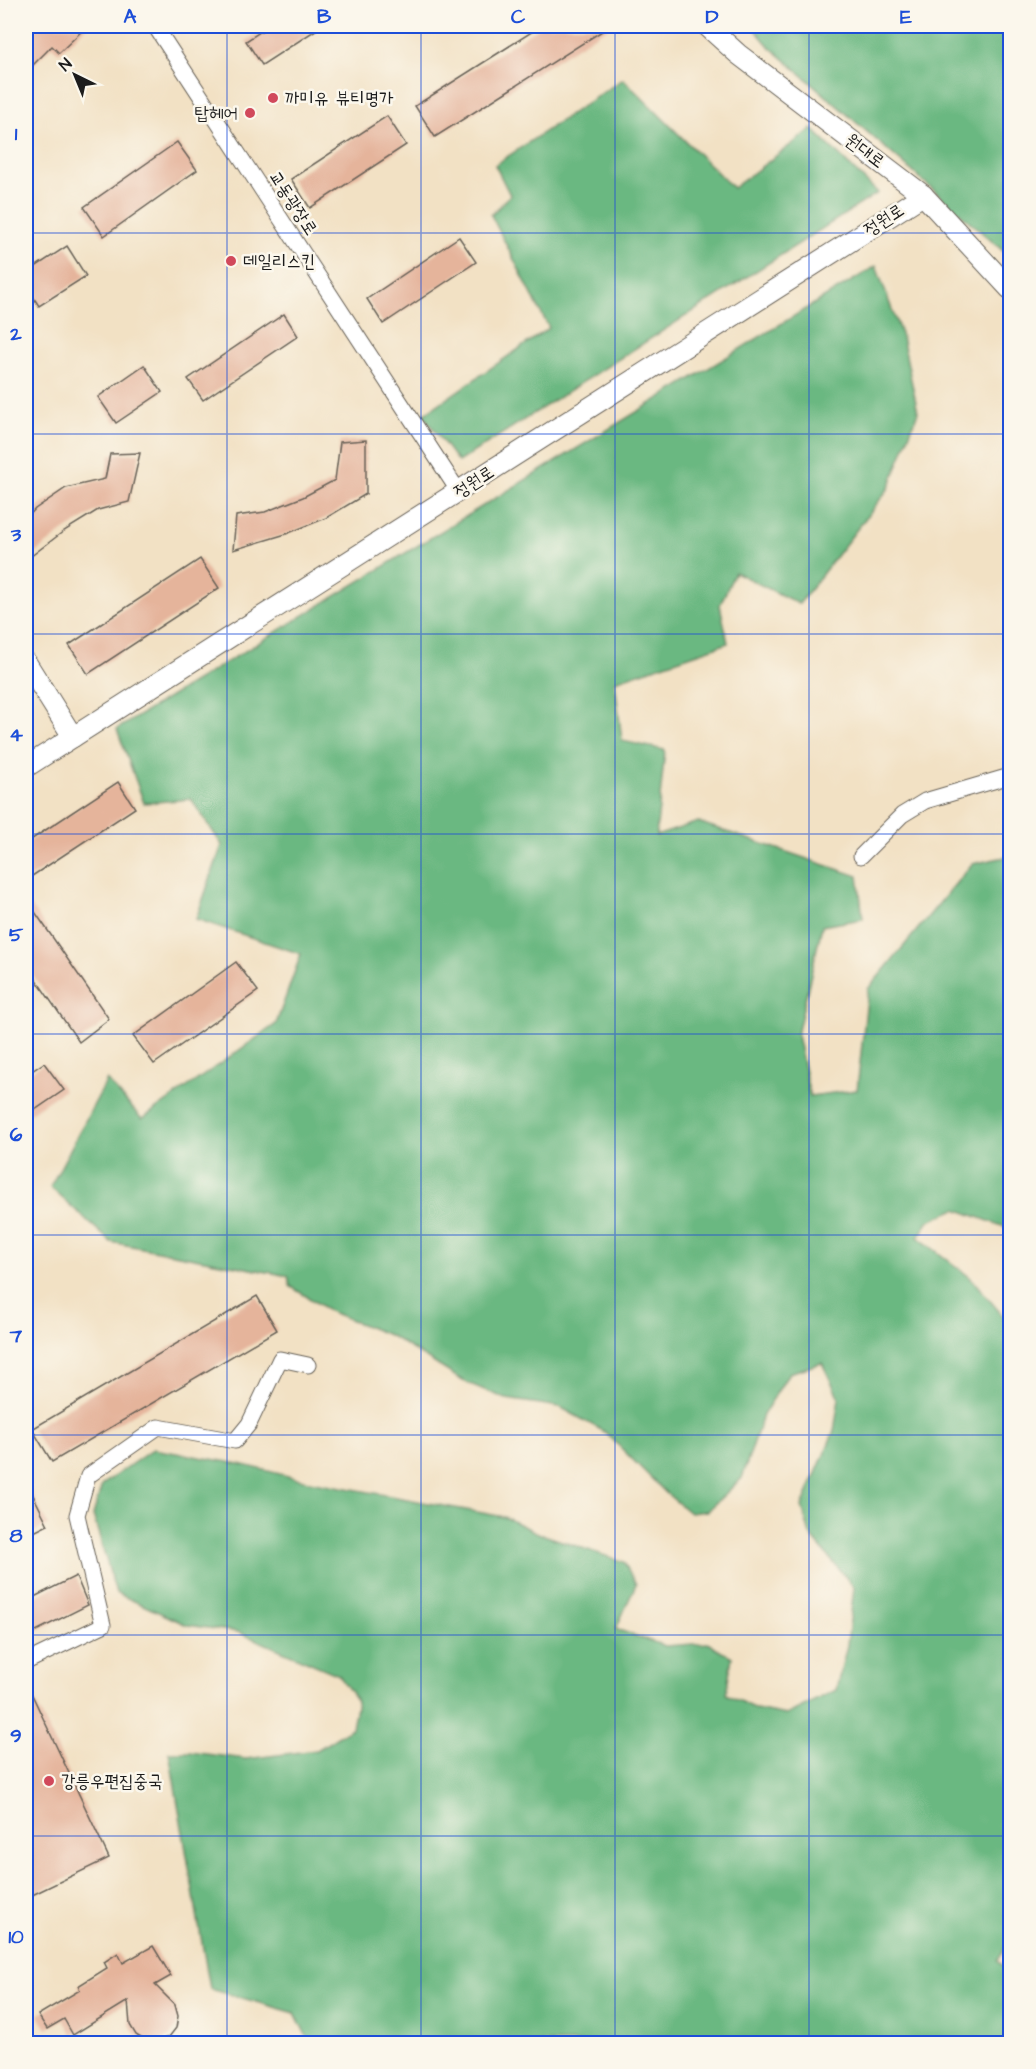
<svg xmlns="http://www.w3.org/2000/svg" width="1036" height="2069" viewBox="0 0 1036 2069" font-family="'Architects Daughter','Poor Story',sans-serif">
  <rect width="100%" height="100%" fill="#fbf7ec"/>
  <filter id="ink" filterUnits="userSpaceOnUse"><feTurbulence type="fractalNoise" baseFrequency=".0167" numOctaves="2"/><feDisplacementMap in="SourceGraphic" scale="12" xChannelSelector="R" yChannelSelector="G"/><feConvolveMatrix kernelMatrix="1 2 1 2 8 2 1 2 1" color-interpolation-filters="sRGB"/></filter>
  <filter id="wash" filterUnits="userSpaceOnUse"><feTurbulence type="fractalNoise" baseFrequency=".008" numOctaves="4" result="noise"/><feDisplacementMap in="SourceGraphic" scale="24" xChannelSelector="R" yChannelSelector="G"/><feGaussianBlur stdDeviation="1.35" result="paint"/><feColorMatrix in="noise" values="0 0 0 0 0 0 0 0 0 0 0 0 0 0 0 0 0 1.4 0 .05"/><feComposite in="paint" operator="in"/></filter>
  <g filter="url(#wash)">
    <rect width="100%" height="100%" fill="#f2e1c4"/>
    <g fill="#6bb881" stroke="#446a4e" stroke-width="1.5">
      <polygon points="752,26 1010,26 1010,257 769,46"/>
      <polygon points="623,79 733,188 812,129 878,193 458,462 423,415 549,328 491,215 510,195 495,165"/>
      <polygon points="876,266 902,337 918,412 889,488 799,604 735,572 720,605 728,643 615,681 622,741 665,750 656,836 698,822 858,876 863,919 822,926 797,1035 810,1096 857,1090 868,989 972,864 1010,856 1010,1229 956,1209 929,1221 918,1237 971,1278 1010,1324 1010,1938 998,1960 1010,1976 1010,2043 310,2043 295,2013 210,1989 169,1752 190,1752 246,1759 317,1750 352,1728 357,1701 339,1675 238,1632 187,1625 116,1593 93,1515 102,1485 153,1449 240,1464 304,1480 504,1517 538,1533 624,1562 636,1584 616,1629 665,1646 708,1643 732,1657 726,1694 756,1709 786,1715 836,1690 847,1645 854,1587 810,1535 802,1506 834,1431 839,1398 822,1363 789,1373 763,1415 742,1478 707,1511 690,1513 666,1493 605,1432 560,1407 506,1399 463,1381 391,1336 331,1312 290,1286 288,1276 111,1242 50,1187 107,1080 142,1119 276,1024 301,954 196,919 222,845 191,799 144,803 117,729"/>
    </g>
    <g id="blocks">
      <g fill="#e5b49b">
        <polygon points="31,26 87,26 59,53 52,46 26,72 26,35"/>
        <polygon points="269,26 322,26 262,65 246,41"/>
        <polygon points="541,26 610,26 435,137 415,106"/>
        <polygon points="387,116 406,145 310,208 291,179"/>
        <polygon points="177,142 197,170 104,236 84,207"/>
        <polygon points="459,237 476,262 383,324 367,299"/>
        <polygon points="67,246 86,276 39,306 26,286 26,273"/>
        <polygon points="284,314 298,336 203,400 188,379"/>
        <polygon points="144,365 162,392 116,423 98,397"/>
        <polygon points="366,440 366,494 326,518 286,534 233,550 236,516 265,512 303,497 335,480 340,442"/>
        <polygon points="140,453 129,502 98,510 64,531 26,560 26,519 35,509 66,488 105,479 110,454"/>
        <polygon points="200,559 219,588 88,674 69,645"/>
        <polygon points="118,782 135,808 26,880 26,843"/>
        <polygon points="26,899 109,1019 79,1042 26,965"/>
        <polygon points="236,962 258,991 154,1064 133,1036"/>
        <polygon points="44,1063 64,1090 26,1116 26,1075"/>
        <polygon points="257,1296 277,1330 52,1462 32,1429"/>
        <polygon points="26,1481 48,1525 26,1536"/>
        <polygon points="76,1576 88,1605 26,1636 26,1601"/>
        <polygon points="26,1682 109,1858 26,1898"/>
        <polygon points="153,1946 171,1976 155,1985 175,2005 178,2016 176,2028 169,2037 158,2042 146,2041 136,2035 130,2025 128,2001 73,2035 64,2019 47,2029 38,2015 80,1990 78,1986 107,1968 104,1962 118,1953 123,1963"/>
      </g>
    </g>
  </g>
  <g filter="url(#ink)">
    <use href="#blocks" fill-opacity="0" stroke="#676157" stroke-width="1.5"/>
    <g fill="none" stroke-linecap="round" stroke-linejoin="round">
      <g stroke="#676157" stroke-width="17">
        <g id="minor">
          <polyline points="155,26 459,492"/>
          <polyline points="861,856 902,815 925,801 1010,776"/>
          <polyline points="26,1662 103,1625 77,1515 88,1476 158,1427 235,1441 249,1424 280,1359 308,1365"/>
        </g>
      </g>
      <g stroke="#676157" stroke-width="22">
        <g id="tertiary">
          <polyline points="707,26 738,54 923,195 1010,289"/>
          <polyline points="26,662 73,737"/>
          <polyline points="26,767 923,195"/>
        </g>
      </g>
      <use href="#minor" stroke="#fff" stroke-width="15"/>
      <use href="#tertiary" stroke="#fff" stroke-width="20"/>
    </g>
  </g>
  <path fill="none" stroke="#1d4ed8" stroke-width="1.5" stroke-opacity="0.55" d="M227 26V2044M421 26V2044M615 26V2044M809 26V2044M26 233H1010M26 434H1010M26 634H1010M26 834H1010M26 1034H1010M26 1235H1010M26 1435H1010M26 1635H1010M26 1836H1010"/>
  <g fill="#d1495b" stroke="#fbf7ec" stroke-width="2">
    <circle cx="273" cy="98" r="6"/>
    <circle cx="250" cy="113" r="6"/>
    <circle cx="231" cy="261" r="6"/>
    <circle cx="49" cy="1781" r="6"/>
  </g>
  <g text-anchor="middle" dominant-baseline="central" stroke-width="5" stroke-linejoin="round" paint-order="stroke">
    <g font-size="18" fill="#1c1c1c" stroke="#fbf7ec" text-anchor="start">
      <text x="285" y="98">까미유 뷰티명가</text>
      <text x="238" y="113" text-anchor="end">탑헤어</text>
      <text x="243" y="261">데일리스킨</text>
      <text x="61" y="1781">강릉우편집중국</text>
    </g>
    <g font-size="18" fill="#1c1c1c" stroke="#fbf7ec">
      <text transform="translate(865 151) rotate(37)">원대로</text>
      <text transform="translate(293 203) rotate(57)">교동광장로</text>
      <text transform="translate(884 220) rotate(-33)">정원로</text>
      <text transform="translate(474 482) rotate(-33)">정원로</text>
    </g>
  </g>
  <rect width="1036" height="2069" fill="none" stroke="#fbf7ec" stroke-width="66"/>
  <g transform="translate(75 75) rotate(317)" stroke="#fbf7ec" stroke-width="4.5" paint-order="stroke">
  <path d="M0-4.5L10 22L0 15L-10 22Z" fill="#1c1c1c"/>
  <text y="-9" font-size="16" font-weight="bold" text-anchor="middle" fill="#1c1c1c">N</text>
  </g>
  <rect x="33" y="33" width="970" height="2003" fill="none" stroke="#1d4ed8" stroke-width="2"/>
  <g font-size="20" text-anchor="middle" font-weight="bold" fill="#1d4ed8">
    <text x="130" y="23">A</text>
    <text x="324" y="23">B</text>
    <text x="518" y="23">C</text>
    <text x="712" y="23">D</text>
    <text x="906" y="23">E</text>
    <text x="16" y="140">1</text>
    <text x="16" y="340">2</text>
    <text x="16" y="541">3</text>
    <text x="16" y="741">4</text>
    <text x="16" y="941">5</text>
    <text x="16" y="1141">6</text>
    <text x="16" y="1342">7</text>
    <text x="16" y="1542">8</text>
    <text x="16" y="1742">9</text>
    <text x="16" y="1943">10</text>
  </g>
</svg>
